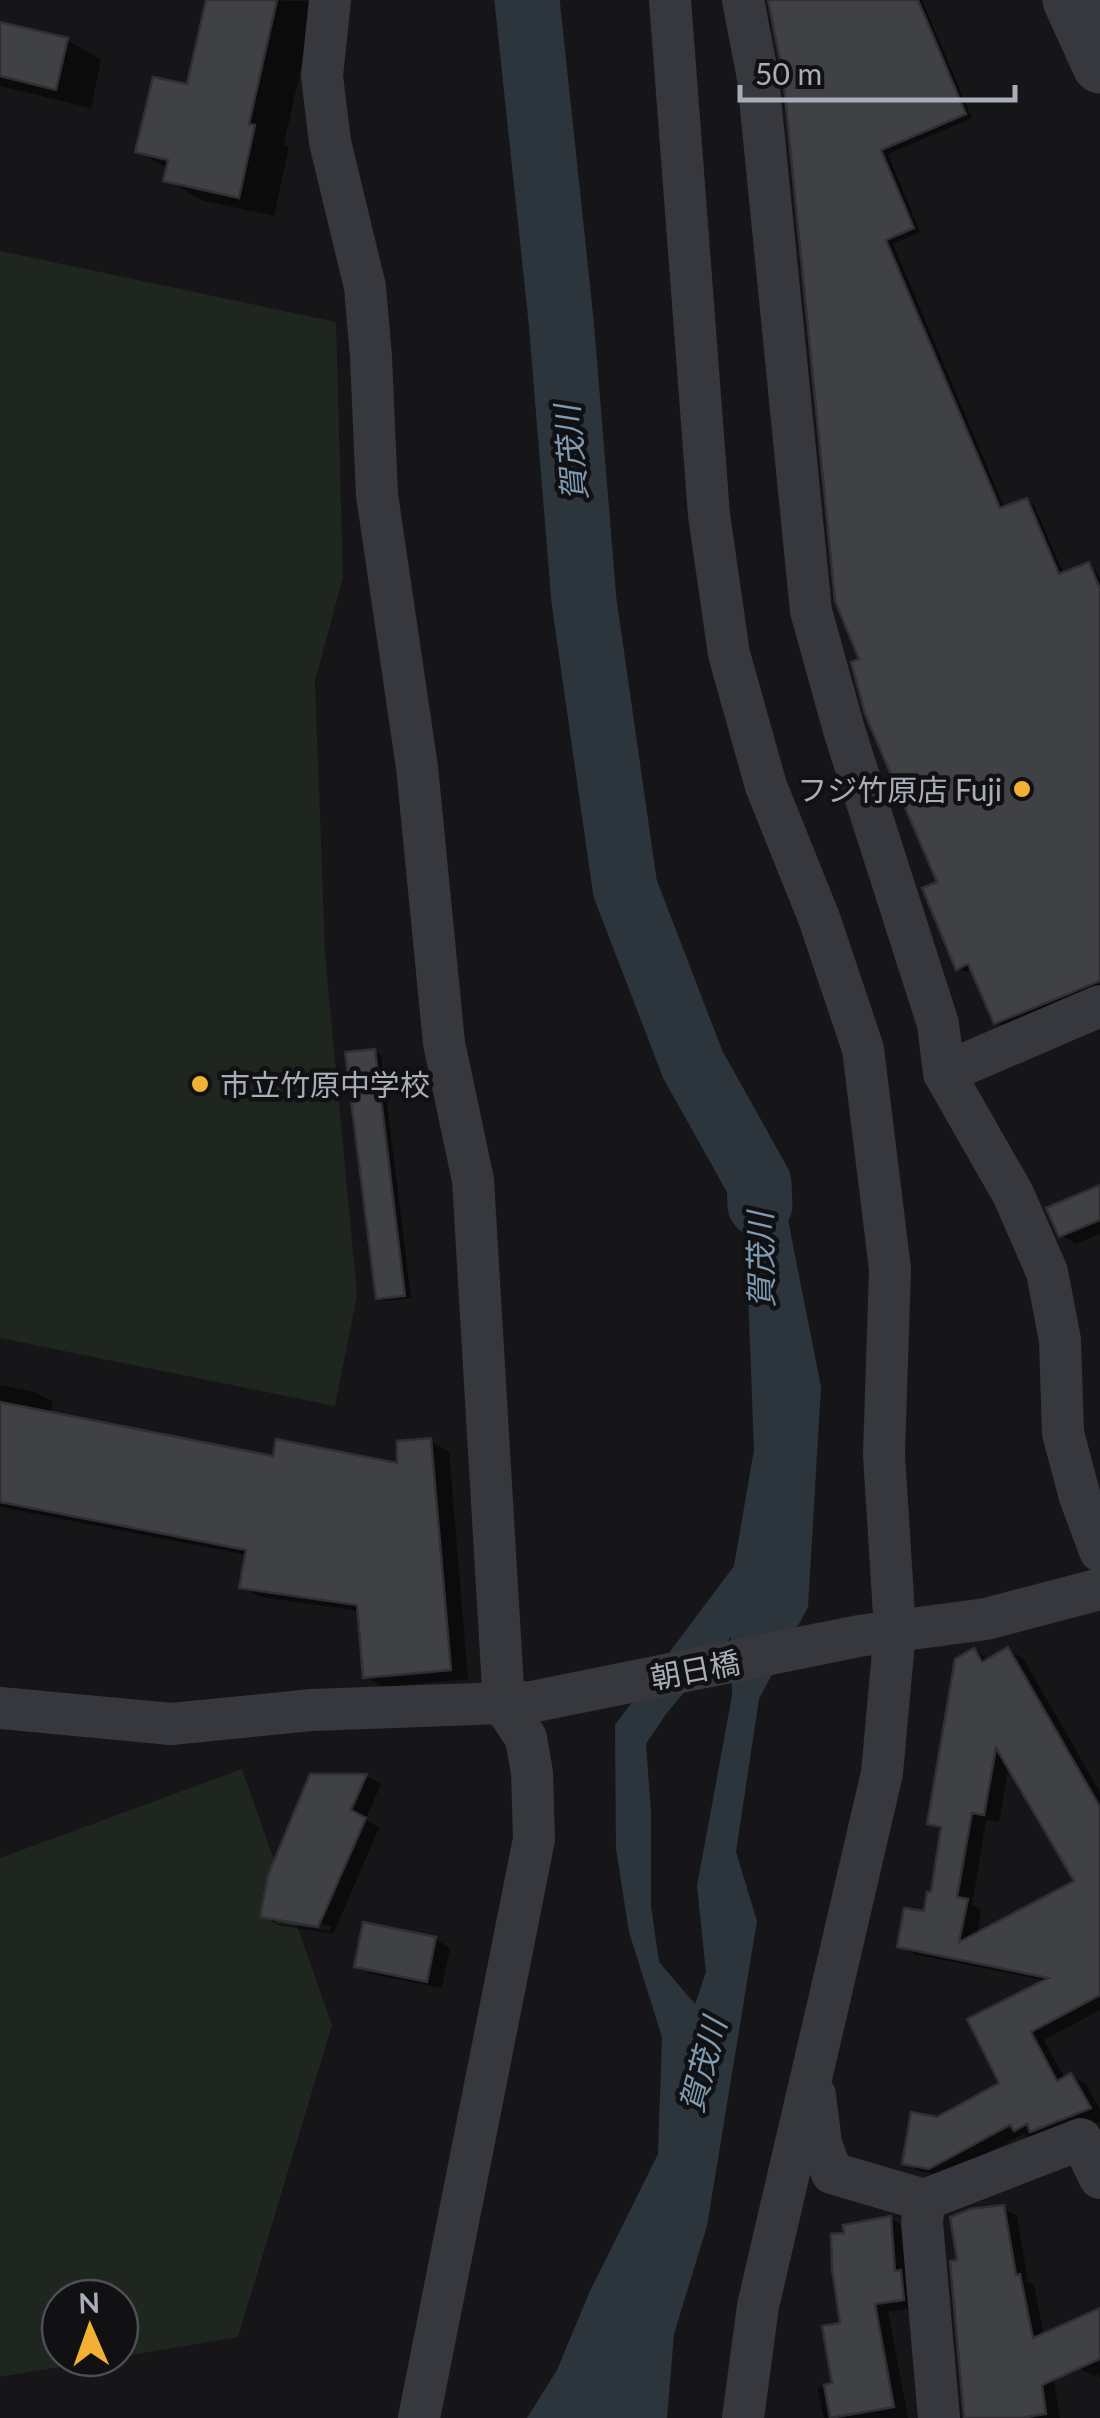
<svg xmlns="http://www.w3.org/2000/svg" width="1100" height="2418" viewBox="0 0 1100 2418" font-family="Lato,'Noto Sans JP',sans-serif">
  <rect width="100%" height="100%" fill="#161618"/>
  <g fill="#1e261f">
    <polygon points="0,251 336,322 343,577 315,681 325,954 357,1295 335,1406 0,1338"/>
    <polygon points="242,1769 332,2025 238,2337 120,2357 120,2298 60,2298 60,2358 113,2358 0,2377 0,1858"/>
  </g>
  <path fill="#2c353c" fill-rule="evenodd" d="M726 1124 779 1174 821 1387 808 1607 759 1699 736 1852 757 1921 707 2226 674 2334 667 2418H527L557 2370 590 2291 658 2154 662 2037 629 1932 616 1849 615 1725 734 1566 754 1450 744 1187ZM731 1637 732 1696 697 1886 706 1972 695 2004 659 1962 651 1906V1811L646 1744 666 1714Z"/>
  <g fill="#0007" fill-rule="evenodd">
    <polygon points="208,0 316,1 284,144 289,147 274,216 201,200 166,179 169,169 138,151 189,87"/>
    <polygon points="771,0 922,0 972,118 888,154 920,232 893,244 1005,509 1027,500 1034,505 1064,575 1088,565 1096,570 1100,578 1100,986 1004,1027 996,1023 973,969 966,972 958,968 940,883 862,660 785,75"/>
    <polygon points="0,25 67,40 101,60 91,108 0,86"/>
    <polygon points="374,1051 381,1055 411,1298 385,1301 378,1298"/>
    <polygon points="1100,1188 1100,1234 1076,1244 1061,1235"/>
    <polygon points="0,1385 34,1392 53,1402 51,1415 275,1458 400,1466 430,1441 449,1452 468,1679 384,1687 365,1677 360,1611 260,1597 241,1587 247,1555 0,1507"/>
    <path d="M1008 1650 1023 1658 1100 1792V2010L1044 2040 1065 2079 1071 2076 1086 2084 1100 2110V2122L1030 2138 1023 2134 945 2176 920 2171 905 2163 938 2119 1003 2084 1047 1981 914 1954 900 1946 926 1914 933 1895 943 1831 929 1823 975 1651 990 1660ZM1009 1765 1077 1882 977 1936 981 1910 972 1905 986 1820 999 1822Z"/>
    <path d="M311 1776H367L381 1784 366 1819 379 1828 333 1934 278 1925 263 1916ZM276 1917 331 1926 330 1931 276 1923Z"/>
    <polygon points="435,1939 450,1948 442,1988 371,1974 357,1965"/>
    <polygon points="1003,2208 1017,2216 1028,2282 1034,2285 1046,2346 1049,2348 1060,2418 966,2418 960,2262"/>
    <polygon points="891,2219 905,2227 917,2307 888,2312 908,2418 824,2418 817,2388 834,2385 843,2325 847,2235"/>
    <polygon points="1100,2310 1100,2378 1098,2374 1094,2376 1079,2368"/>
  </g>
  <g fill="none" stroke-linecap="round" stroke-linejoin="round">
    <polyline stroke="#2c353c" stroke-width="65" points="527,0 561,320 584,601 625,888 693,1065 759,1183 760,1205"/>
  </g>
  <g fill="#404145" stroke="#303034" stroke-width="2.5" fill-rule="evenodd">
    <polygon points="206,0 277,0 249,124 255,125 239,198 163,181 168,160 135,152 153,77 187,84"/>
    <polygon points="768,0 918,0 966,114 881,150 914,228 886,240 1000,508 1027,498 1059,574 1089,562 1100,589 1100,981 994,1024 968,964 956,970 922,888 937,882 865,714 851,662 859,659 835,601 783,76"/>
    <polygon points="0,22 68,38 56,90 0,76"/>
    <polygon points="375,1049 405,1296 376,1299 345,1052"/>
    <polygon points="1100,1185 1100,1220 1059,1237 1046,1208"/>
    <polygon points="0,1402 273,1456 276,1439 397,1463 397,1441 431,1438 451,1670 363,1678 357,1605 239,1588 246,1550 0,1502"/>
    <path d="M1008 1647 1100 1807V1995L1031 2032 1057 2081 1071 2073 1091 2108 1030 2132 1027 2124 1014 2131 1010 2125 929 2169 902 2164 911 2112 937 2117 999 2083 967 2019 1048 1978 897 1947 904 1908 924 1911 927 1892H931L941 1827 927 1824 955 1659 974 1648 982 1662ZM996 1748 1074 1881 959 1942 968 1899 957 1897 972 1813 984 1815Z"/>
    <polygon points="310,1774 367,1774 351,1810 366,1818 318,1927 260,1917 268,1875"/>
    <polygon points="363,1922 436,1937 427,1982 354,1967"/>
    <polygon points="1004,2205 1016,2275 1020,2274 1033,2338 1100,2308 1100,2359 1042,2385 1046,2414 1020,2418 964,2418 950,2261 957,2260 950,2217 970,2209"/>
    <polygon points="891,2216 895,2271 901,2270 904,2300 875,2304 894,2407 830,2418 824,2385 832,2383 822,2326 840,2323 832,2269 831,2234 844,2233 843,2225"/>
  </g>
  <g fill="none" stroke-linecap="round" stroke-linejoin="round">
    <g stroke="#37383d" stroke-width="42">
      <polyline points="330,0 322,76 330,142 365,287 371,357 377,495 417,767 444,1043 473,1180 504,1705 526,1738 532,1773 534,1839 419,2418"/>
      <polyline points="670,0 709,515 729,654 766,786 819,918 863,1049 890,1269 884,1455 895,1630 882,1773 758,2306 743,2418"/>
      <polyline points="743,0 758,78 811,611 844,730 938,1024 944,1073 1013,1194 1047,1272 1060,1340 1063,1433 1080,1497 1100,1551"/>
      <polyline points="944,1073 1100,1006"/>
      <polyline points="0,1708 171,1724 312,1710 531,1702 859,1636 986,1619 1100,1589"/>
      <polyline points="815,2095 821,2144 832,2173 924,2200 922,2223 939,2418"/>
      <polyline points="924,2200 1081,2139 1100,2178"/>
    </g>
    <polyline stroke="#37383d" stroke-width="55" points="1070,0 1100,66"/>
  </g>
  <g fill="#f2b134" stroke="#111113" stroke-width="4">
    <circle cx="1022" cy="789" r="10"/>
    <circle cx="200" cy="1084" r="10"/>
  </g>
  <g text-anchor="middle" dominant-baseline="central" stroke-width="9" stroke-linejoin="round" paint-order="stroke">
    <g font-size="30" fill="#a8adb8" stroke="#111113" text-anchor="end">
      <text x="1002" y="789">フジ竹原店 Fuji</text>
      <text x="220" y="1084" text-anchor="start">市立竹原中学校</text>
    </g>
    <g font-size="30" fill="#a8adb8" stroke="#111113">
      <text transform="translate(695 1669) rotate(-11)">朝日橋</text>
    </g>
    <g font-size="32" font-style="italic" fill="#7f9bb3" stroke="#111113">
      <text transform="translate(570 453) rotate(-95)">賀茂川</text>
      <text transform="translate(760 1260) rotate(-91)">賀茂川</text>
      <text transform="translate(702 2065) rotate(-75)">賀茂川</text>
    </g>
  </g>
  <g transform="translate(90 2328) rotate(358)"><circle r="48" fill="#111113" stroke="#4d4f55" stroke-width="2.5"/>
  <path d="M0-8L18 38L0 25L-18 38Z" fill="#f2b134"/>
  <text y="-15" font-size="28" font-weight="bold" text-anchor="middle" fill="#a8adb8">N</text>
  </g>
  <path d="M740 85v15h275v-15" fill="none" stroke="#a8adb8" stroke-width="5"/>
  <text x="755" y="85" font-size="30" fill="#a8adb8" stroke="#111113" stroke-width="8" paint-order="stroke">50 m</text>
</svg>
